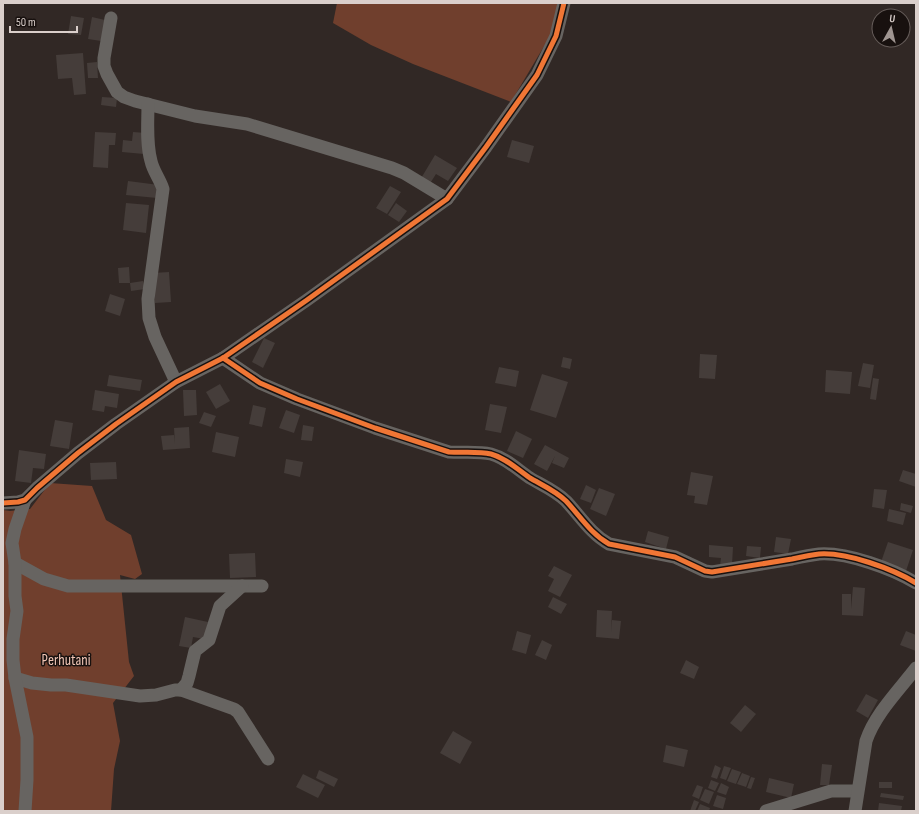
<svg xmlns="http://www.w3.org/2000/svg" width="919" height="814" viewBox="0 0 919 814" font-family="'Sofia Sans Condensed',sans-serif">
  <rect width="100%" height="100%" fill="#312825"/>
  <g fill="#703f2d">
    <polygon points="337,3 562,3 556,26 511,102 413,64 371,45 333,23"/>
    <polygon points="50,483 92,486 106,520 131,535 142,574 135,579 120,575 129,662 134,676 113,703 120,741 114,769 111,811 3,811 3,510 10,511 30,509"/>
  </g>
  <g fill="#453d3a">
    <polygon points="71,16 84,18 81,35 68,34"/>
    <polygon points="92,17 105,20 101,41 88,39"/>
    <polygon points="83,53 86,94 74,95 72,78 58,79 56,55"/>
    <polygon points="97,62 98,78 88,78 87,63"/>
    <polygon points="102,97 117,98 116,107 101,105"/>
    <polygon points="95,132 116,133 115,145 109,145 108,168 93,167"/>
    <polygon points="133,132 146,133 144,154 122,152 123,140 132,141"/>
    <polygon points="512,140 534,146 529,163 507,157"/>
    <polygon points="435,155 457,168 448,181 436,174 429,185 420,180"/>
    <polygon points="128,181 159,185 157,198 126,195"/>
    <polygon points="390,186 401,192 387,214 376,208"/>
    <polygon points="126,203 149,205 146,233 123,230"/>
    <polygon points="396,203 407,211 399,222 388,215"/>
    <polygon points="129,267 130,283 119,283 118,268"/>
    <polygon points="169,272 171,302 155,303 153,273"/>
    <polygon points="143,281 145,289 131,291 130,283"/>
    <polygon points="110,294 125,299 120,316 105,311"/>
    <polygon points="264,338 275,343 263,368 252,362"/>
    <polygon points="700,354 717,355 715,379 699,378"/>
    <polygon points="563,357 572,359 570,369 561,367"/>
    <polygon points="863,363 874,365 870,388 858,386"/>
    <polygon points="499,367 519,371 516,387 495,383"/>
    <polygon points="826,370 852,372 850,394 825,392"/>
    <polygon points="542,374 568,382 556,418 530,410"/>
    <polygon points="109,375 142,380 140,391 107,386"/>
    <polygon points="873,378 879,379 876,400 870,399"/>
    <polygon points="220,384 230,401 216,409 206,392"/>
    <polygon points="95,390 119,394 117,408 105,406 104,412 92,410"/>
    <polygon points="183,390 196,390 197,415 184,416"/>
    <polygon points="490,404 507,407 501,433 485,430"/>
    <polygon points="253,405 266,408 262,427 249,424"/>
    <polygon points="286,410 300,415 294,433 279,428"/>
    <polygon points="204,412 216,416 211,427 199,423"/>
    <polygon points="55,420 73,423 69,449 50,446"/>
    <polygon points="303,425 314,427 312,441 301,440"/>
    <polygon points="189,427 190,448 163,450 161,436 174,435 175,444 174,428"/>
    <polygon points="516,431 532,439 523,458 507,451"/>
    <polygon points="216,432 239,437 235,457 212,452"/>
    <polygon points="545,445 569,458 564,468 552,463 555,456 547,471 534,464"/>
    <polygon points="19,450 46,454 44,469 33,468 31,483 15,481"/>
    <polygon points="286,459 303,462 300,477 284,473"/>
    <polygon points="116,462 117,479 91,480 90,463"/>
    <polygon points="903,470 916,474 916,487 899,481"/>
    <polygon points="691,472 713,476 707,505 694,503 695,496 687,495"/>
    <polygon points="586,485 596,490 591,503 580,499"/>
    <polygon points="599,488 615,494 606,516 590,509"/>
    <polygon points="874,489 887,490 884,509 872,507"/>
    <polygon points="901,503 913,506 911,513 900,510"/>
    <polygon points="889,509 906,513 903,525 887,521"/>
    <polygon points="648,531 669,537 666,549 645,542"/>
    <polygon points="776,537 791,539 788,554 774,552"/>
    <polygon points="888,542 913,550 906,571 881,562"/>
    <polygon points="709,545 733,547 732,565 720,565 721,558 709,557"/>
    <polygon points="747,546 761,547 760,558 746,556"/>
    <polygon points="255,553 256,577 230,578 229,554"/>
    <polygon points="554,566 572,575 560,597 548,591 554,579 548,576"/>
    <polygon points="853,587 865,588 863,616 842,615 842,594 851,594 851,609"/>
    <polygon points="553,597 567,604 561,614 548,607"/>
    <polygon points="597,610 612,611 611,632 612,620 621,621 619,639 596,637"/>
    <polygon points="185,617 208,622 204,639 193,637 191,648 179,646"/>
    <polygon points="517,631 531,635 526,654 512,650"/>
    <polygon points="906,631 916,635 916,651 900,645"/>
    <polygon points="542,640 552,645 546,660 535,655"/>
    <polygon points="686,660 699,667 694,679 680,673"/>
    <polygon points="866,694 878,700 868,718 856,711"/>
    <polygon points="745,705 756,714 741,732 730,723"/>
    <polygon points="453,731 472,742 460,764 440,753"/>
    <polygon points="666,745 688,750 684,767 663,762"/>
    <polygon points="822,764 832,765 829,785 820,785"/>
    <polygon points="715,765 721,768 717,779 711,777"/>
    <polygon points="724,766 731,768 726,780 720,778"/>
    <polygon points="732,769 741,772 736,784 727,781"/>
    <polygon points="319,770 338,779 334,787 316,778"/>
    <polygon points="742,773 750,776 746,787 737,784"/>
    <polygon points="303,774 325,785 318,798 296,787"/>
    <polygon points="751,777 755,778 751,789 747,788"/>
    <polygon points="769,778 794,784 791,798 766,792"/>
    <polygon points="711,780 719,783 715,791 708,788"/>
    <rect x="879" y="782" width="13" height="6"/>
    <polygon points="721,783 729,787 726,795 717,792"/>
    <polygon points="697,785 703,787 699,799 692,796"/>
    <polygon points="705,789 714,792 709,804 700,800"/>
    <polygon points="881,793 904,796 903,800 880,797"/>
    <polygon points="717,795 726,798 723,809 713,806"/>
    <polygon points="694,800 699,802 695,811 690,811"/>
    <polygon points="879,803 902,806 901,811 878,811"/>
    <polygon points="700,804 710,808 709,811 697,811"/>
  </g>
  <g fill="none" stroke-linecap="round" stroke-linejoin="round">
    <g stroke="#676461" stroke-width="13">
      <polyline points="111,18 104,58 104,66 107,74 117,92 124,97 135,101 195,116 247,124 392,168 404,173 447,199"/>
      <path d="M148 104C148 122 146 143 151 161 153 171 160 179 163 189L148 299 149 318 155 337 176 382"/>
      <path d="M223 358 260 383 297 399 375 428 449 452C463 453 478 451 491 454 506 458 518 470 530 478 542 485 556 491 566 501 580 516 591 534 609 544L675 557 705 571 712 572 792 559C801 557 810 555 819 554 847 552 893 569 916 583"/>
      <polyline points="3,503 18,502 25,500 37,488 78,453 116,424 176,382 223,358 307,300 447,199 486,147 537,75 556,36 564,3"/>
      <polyline points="15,563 44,579 68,586 262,586"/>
      <polyline points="15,678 32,683 51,685 66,685 140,696 156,695 175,690 181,690 234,709 238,712 268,759"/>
      <polyline points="181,690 187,683 189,676 195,651 209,640 220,606 242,586"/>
      <polyline points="25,811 27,780 27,737 15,678 13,660 13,639 17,611 15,596 15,563 12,543 15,529 25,500"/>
      <polyline points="766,811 831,791 857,791"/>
      <path d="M855 811 866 741C875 714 899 690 916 668"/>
    </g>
    <g stroke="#18110f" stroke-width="8">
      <g id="cycleway">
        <path d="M223 358 260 383 297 399 375 428 449 452C463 453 478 451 491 454 506 458 518 470 530 478 542 485 556 491 566 501 580 516 591 534 609 544L675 557 705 571 712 572 792 559C801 557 810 555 819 554 847 552 893 569 916 583"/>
        <polyline points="3,503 18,502 25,500 37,488 78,453 116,424 176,382 223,358 307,300 447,199 486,147 537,75 556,36 564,3"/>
      </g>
    </g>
    <use href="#cycleway" stroke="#f07635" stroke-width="5"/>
  </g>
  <g text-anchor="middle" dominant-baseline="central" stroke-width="3" stroke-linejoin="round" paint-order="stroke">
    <g font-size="15" fill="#f1c6b6" stroke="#18110f">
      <text x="66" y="660">Perhutani</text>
    </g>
  </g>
  <rect width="919" height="814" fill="none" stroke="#dacfcb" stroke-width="8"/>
  <g transform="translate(891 28) rotate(8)"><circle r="19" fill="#18110f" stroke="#665d5a"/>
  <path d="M0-3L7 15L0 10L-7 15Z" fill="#9f9591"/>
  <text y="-6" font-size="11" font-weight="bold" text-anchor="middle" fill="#dacfcb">U</text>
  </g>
  <path d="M10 26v6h67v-6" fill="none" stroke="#dacfcb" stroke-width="2"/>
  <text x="16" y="26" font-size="12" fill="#dacfcb" stroke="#18110f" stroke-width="3" paint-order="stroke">50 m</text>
</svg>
